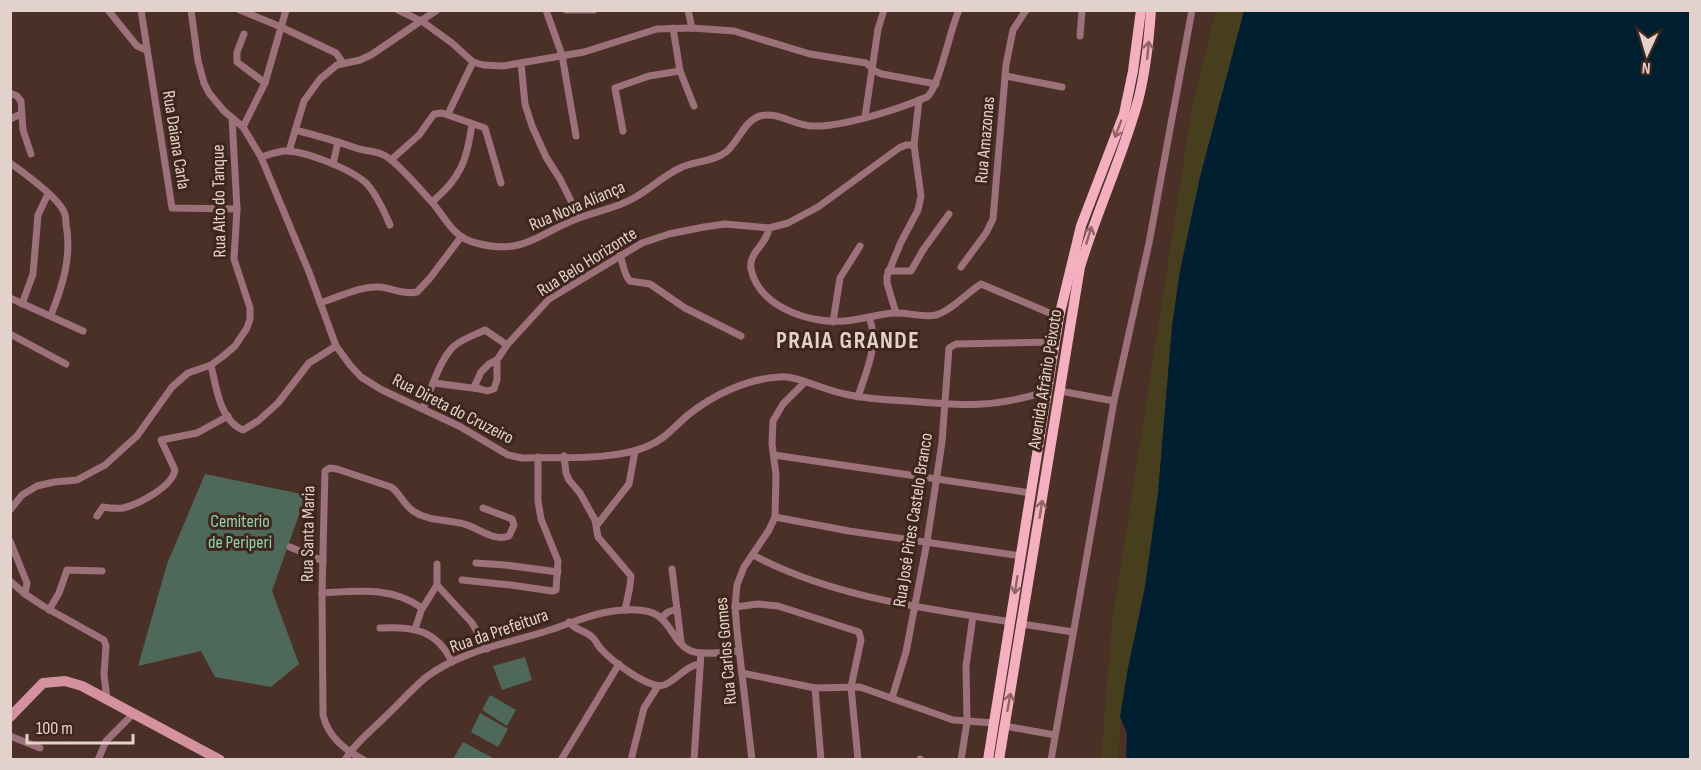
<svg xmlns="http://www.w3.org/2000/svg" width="1701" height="770" viewBox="0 0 1701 770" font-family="'Sofia Sans Condensed',sans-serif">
  <rect width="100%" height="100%" fill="#4a3026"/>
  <g fill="#4e695a">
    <polygon points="205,474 306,495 272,591 299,664 271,687 215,677 201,651 138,666 167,564"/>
    <polygon points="525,657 532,680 502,690 493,666"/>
    <polygon points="490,695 516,710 507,726 482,710"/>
    <polygon points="480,713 508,729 498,747 471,732"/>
    <polygon points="463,742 493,758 493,759 453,759"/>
  </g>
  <polygon fill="#473e1e" points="1215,11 1244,11 1200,177 1180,271 1172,326 1158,493 1145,587 1123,692 1118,759 1101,760 1112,623 1192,108"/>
  <polygon fill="#001f30" points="1244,11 1690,11 1690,759 1126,759 1127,733 1120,717 1128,668 1145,587 1158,493 1172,326 1180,271 1200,177"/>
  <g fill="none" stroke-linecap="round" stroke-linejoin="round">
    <g stroke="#9c717a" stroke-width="7">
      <polyline points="108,10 137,46 146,50"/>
      <polyline points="141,10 172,208 237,209"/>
      <path d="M191 10 198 61 204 83 209 93 224 111 243 127 261 157 309 272 336 346 350 365 361 377 382 390 459 426 508 455 522 458C559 457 615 461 648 446 664 440 675 426 688 415 713 395 746 379 779 377 797 375 825 391 845 394 865 399 887 400 908 401 962 406 995 408 1048 391"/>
      <polyline points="240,10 281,27 336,53 343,63"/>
      <polyline points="398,10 423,22 452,43 473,62 483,65 503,66 584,52 657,29 692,28 734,31 810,54 866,63 875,71 882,74 936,84"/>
      <polyline points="546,10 562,55 576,136"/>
      <polyline points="566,10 594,10"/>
      <polyline points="688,10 692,28"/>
      <polyline points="673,28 680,71 694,106"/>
      <polyline points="244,34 237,52 237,62 265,83"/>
      <polyline points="1080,36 1082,10"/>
      <polyline points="521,63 525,104 532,126 546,157 560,179 579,217"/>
      <polyline points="1006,76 1062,87"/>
      <polyline points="10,93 17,96 21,101 23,130 31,154"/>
      <polyline points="448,114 473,62"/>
      <polyline points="865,117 878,29 884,10"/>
      <polyline points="10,119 21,114"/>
      <polyline points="243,127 265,83 286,10"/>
      <path d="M295 130C315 135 336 141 356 148 368 152 379 150 390 159 404 170 418 187 431 201 446 218 452 237 476 243 525 256 538 233 579 218 597 211 617 208 634 198 650 189 663 176 680 168 694 161 713 162 726 152 738 142 745 120 760 116 778 111 795 126 813 126 843 127 899 109 927 97 939 88 950 29 959 10"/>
      <polyline points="623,131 615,88 649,76 680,71"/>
      <polyline points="289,151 304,101 320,79 337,65 360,60 371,55 437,10"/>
      <path d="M261 157C268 155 276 152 284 151 304 150 353 170 367 184 377 195 384 211 390 225"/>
      <polyline points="391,160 419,135 434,114 442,113 485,128 501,183"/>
      <path d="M10 163C24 173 55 195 63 210 65 213 66 219 66 224 72 256 63 285 51 315"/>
      <polyline points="333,164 338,142"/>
      <path d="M432 202C461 178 467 160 472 124"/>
      <path d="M769 228C767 245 748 252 751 269 759 307 810 324 844 321 861 320 877 314 894 313 907 312 923 318 936 315 951 311 968 292 981 284L1059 317"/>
      <path d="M620 255C623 263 624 276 630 281L650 284 685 308 741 336"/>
      <polyline points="961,267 986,233 993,219 1006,65 1013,30 1026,10"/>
      <polyline points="888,271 911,271 923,250 949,214"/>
      <polyline points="10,298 83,331"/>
      <path d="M320 303C339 297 360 286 379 287 392 288 404 295 417 292L430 278 461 237"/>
      <polyline points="22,304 33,274 38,215 48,194"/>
      <polyline points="896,313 887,283 887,276 901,242 918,210 921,196 914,145 919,100"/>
      <polyline points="833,322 840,278 860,246"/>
      <polyline points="10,334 66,364"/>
      <polyline points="497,360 497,380 494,389 487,391 477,388 475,385 481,372 489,364 497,360 507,345"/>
      <path d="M211 365C216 387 220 421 243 430L258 421 278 403 309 363 336 346"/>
      <polyline points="434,383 480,389"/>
      <polyline points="1060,391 1114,401"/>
      <path d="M858 397C866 371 880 344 869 317"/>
      <path d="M423 408C431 390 439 362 452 348 459 340 475 335 485 330L507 345 549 299 642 243 669 234 704 227 725 224 769 228 788 223 818 207 899 148 906 145H914"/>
      <polyline points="774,455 1031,493"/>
      <polyline points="564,456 566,473 569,480 580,493 595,520 598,537 631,576 630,586 625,610"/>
      <polyline points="10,510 22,495 37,486 54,482 77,480 105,465 137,436 172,387 188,373 211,365 222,357 235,346 247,328 250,319 250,308 234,259 237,209 232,118"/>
      <path d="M97 516 103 507C110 508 116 509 123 508 139 504 172 487 175 470L161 440 197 433 228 416"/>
      <polyline points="775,517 849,531 1021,556"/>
      <polyline points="597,525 629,484 635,451"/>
      <polyline points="10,541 27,583 25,594 43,606 104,640 106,646 104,675 107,699"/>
      <polyline points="290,547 323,561"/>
      <path d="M753 555C832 597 923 608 1011 622"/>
      <polyline points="476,563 505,565 558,572"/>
      <polyline points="672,569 681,642"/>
      <polyline points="462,580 511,585 552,591 556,590 558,561 541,519 538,501 538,457"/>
      <polyline points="10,581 25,594"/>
      <polyline points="437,585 472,623 487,649"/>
      <path d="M322 593C357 591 391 586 422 608L415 629"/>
      <polyline points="735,607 758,604 778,606 859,632 861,640 851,687 858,760"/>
      <polyline points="422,609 437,585 437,564"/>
      <polyline points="49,610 59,593 67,570 102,571"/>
      <polyline points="661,618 668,612 677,609"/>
      <path d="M569 622C576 631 585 630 592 637 596 640 597 645 601 649 611 660 649 690 664 685 677 680 685 666 700 664"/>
      <polyline points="1022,624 1073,632"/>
      <path d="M380 628C413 626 437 630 452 662"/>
      <polyline points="742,673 815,688 860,687 953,720 994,723"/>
      <polyline points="815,688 821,760"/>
      <polyline points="892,698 906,652 927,542 942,442 949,348 956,344 1055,342"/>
      <polyline points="1005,726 1055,735"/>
      <polyline points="10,736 40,748"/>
      <polyline points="920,759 921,760"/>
      <polyline points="98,760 106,741 133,714"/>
      <path d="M345 760C355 743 372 730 386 716 399 704 411 690 425 678 461 650 511 643 553 629 585 618 610 606 646 611 670 615 671 641 689 650 699 656 726 652 739 651"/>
      <path d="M364 760C345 750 328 737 323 715L322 593 325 471 330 468 337 469 391 487C400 493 404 505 413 511 429 522 447 519 464 524 479 528 493 542 509 536L514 525 512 519 483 508"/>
      <polyline points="561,760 619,664"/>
      <polyline points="631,760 644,708 658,686"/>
      <polyline points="694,760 701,653"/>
      <polyline points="752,760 737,631 735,607 737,585 744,567 769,530 775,517 776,475 772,444 773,421 783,404 804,383"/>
      <polyline points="961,760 967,722 966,666 973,616"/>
      <polyline points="1051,760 1114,401 1149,243 1192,10"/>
    </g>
    <polyline stroke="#d491a0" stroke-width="10" points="10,717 43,683 65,681 82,686 220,760"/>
    <g stroke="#f5b0bf" stroke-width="10">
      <polyline points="988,760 1059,317 1081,226 1124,114 1133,71 1141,10"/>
      <path d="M999 760 1080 267C1097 210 1124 154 1139 97 1146 68 1149 40 1151 10"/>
    </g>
  </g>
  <defs><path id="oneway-shaft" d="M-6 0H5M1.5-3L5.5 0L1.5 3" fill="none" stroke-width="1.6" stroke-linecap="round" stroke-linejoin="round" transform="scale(1.5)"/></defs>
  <g stroke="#916465">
    <use href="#oneway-shaft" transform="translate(1148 50) rotate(-85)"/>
    <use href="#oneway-shaft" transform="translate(1118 129) rotate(111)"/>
    <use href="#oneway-shaft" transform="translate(1089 235) rotate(-73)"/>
    <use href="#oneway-shaft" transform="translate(1041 509) rotate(-81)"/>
    <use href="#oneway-shaft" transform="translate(1016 585) rotate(99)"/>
    <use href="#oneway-shaft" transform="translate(1009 702) rotate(-80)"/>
  </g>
  <g text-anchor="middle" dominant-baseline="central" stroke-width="6" stroke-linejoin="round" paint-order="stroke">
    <g font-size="18" fill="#e3d2cc" stroke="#3f261c">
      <text transform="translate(176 140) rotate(81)">Rua Daiana Carla</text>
      <text transform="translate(985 140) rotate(-85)">Rua Amazonas</text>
      <text transform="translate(219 201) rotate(-91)">Rua Alto do Tanque</text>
      <text transform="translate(577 206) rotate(-23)">Rua Nova Aliança</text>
      <text transform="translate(587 262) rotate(-32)">Rua Belo Horizonte</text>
      <text transform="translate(1045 379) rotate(-81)">Avenida Afrânio Peixoto</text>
      <text transform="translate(453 409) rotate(27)">Rua Direta do Cruzeiro</text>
      <text transform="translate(913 520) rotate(-81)">Rua José Pires Castelo Branco</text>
      <text transform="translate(308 534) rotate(-89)">Rua Santa Maria</text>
      <text transform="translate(499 631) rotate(-19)">Rua da Prefeitura</text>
      <text transform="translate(726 651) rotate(-95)">Rua Carlos Gomes</text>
    </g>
    <g font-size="18" fill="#8bd5ae" stroke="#3f261c">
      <text x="240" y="521">Cemiterio<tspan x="240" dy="21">de Periperi</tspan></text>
    </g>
    <g font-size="24" font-weight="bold" letter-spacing="1.5" fill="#e3d2cc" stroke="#3f261c">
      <text x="848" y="340">PRAIA GRANDE</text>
    </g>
  </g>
  <rect width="1701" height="770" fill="none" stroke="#e3d2cc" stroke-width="24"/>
  <g transform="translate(1647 54) rotate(184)" stroke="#3f261c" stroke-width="4.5" paint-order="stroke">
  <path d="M0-4.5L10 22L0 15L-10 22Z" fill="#e3d2cc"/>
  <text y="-9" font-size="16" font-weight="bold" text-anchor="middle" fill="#e3d2cc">N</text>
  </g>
  <path d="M27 734v9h106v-9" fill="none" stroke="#e3d2cc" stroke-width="3"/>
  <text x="36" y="734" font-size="18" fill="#e3d2cc" stroke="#3f261c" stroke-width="4.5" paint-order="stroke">100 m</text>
</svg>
